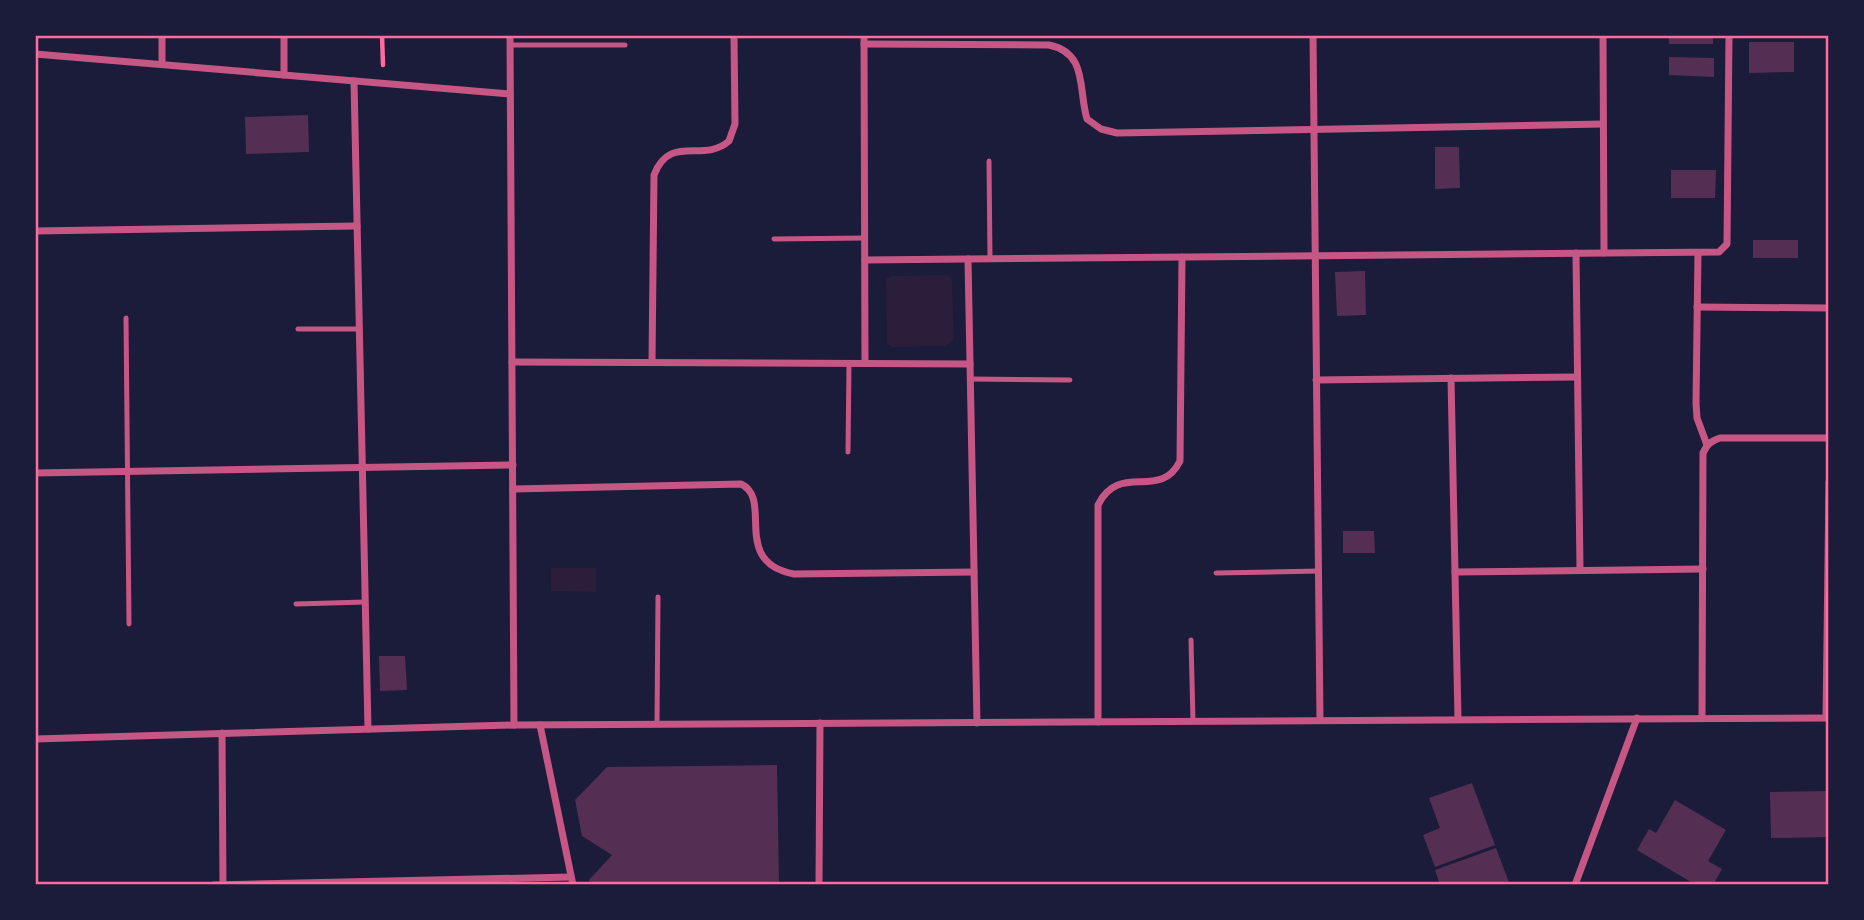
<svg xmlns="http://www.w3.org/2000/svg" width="1864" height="920" viewBox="0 0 1864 920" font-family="Signika,sans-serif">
  <rect width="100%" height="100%" fill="#1b1b3a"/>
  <g fill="#2a1e3b">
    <polygon points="948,275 952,280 954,340 945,346 892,347 887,344 886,279 892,276"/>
    <polygon points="551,568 596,568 596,592 551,591"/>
  </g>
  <g fill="#542f53">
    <rect x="1669" y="35" width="44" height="9"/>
    <polygon points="1749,42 1794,42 1794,72 1749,73"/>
    <polygon points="1669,57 1714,58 1714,77 1669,75"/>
    <polygon points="308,115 309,152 246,154 245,117"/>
    <polygon points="1435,147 1459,147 1460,188 1435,189"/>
    <polygon points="1671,170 1716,170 1715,198 1671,198"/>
    <rect x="1753" y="240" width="45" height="18"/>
    <polygon points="1365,271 1366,315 1337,316 1335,272"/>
    <polygon points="1343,531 1374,531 1375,553 1343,553"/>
    <polygon points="379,656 405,656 407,690 380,691"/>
    <polygon points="777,765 779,885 590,885 589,880 612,855 582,836 575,800 607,767"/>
    <polygon points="1472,783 1495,845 1435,867 1423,835 1440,828 1429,798"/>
    <polygon points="1829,791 1829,837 1771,838 1770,792"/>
    <polygon points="1675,800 1726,830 1708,861 1722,869 1713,885 1696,885 1637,850 1649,829 1656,833"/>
    <polygon points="1496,848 1510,885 1440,885 1435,870"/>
  </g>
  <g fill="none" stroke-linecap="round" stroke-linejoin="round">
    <polyline stroke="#ff6b9d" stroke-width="4.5" points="382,35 383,65"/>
    <g stroke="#c65784" stroke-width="5">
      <polyline points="510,45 625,45"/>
      <polyline points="989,161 990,259"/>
      <polyline points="774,239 865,238"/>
      <polyline points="126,318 129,624"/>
      <polyline points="298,329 360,329"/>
      <polyline points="970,379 1070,380"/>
      <polyline points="848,452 849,363"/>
      <polyline points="1216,573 1319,571"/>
      <polyline points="296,604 365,602"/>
      <polyline points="1191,640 1193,721"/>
      <polyline points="657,724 658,597"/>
    </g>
    <g stroke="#c65784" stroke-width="7">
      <polyline points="510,35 514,725"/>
      <polyline points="864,35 865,363"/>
      <polyline points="1313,35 1320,720"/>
      <polyline points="1603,35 1604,253"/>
      <path d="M864 44 1049 45C1088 53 1078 89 1087 119L1101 129 1117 133 1603 124"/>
      <polyline points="35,54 510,94"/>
      <polyline points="162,64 162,35"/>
      <polyline points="284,75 284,35"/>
      <polyline points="354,81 368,729"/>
      <polyline points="35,231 357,226"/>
      <polyline points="1576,253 1580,569"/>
      <polyline points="1698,253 1696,403 1697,418 1707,445"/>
      <polyline points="968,259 977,723"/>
      <polyline points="865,260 1719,252 1727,244 1729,35"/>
      <polyline points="1697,307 1829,308"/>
      <polyline points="512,362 970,364"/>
      <path d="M652 362 654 175C670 133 703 164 729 141L735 124 734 35"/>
      <polyline points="1451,378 1458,719"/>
      <polyline points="1316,380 1577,377"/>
      <polyline points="35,473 513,465"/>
      <path d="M513 489 741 484C774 499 730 562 794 574L974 572"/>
      <polyline points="1455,572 1703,569"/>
      <path d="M1702 718 1703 453C1707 444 1711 441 1720 438H1829"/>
      <polyline points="1826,718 1829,482"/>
      <path d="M1098 722V505C1119 461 1160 502 1180 461L1182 257"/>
      <polyline points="540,725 573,885"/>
      <polyline points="222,733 223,885"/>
      <polyline points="35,739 514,725 1829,718"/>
      <polyline points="214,885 571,877"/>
      <polyline points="819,885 820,723"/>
      <polyline points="1575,885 1637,718"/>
    </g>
  </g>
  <rect width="1864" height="920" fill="none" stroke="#1b1b3a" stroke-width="74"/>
  <rect x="37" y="37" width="1790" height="846" fill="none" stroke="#ff6b9d" stroke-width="2.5"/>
</svg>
